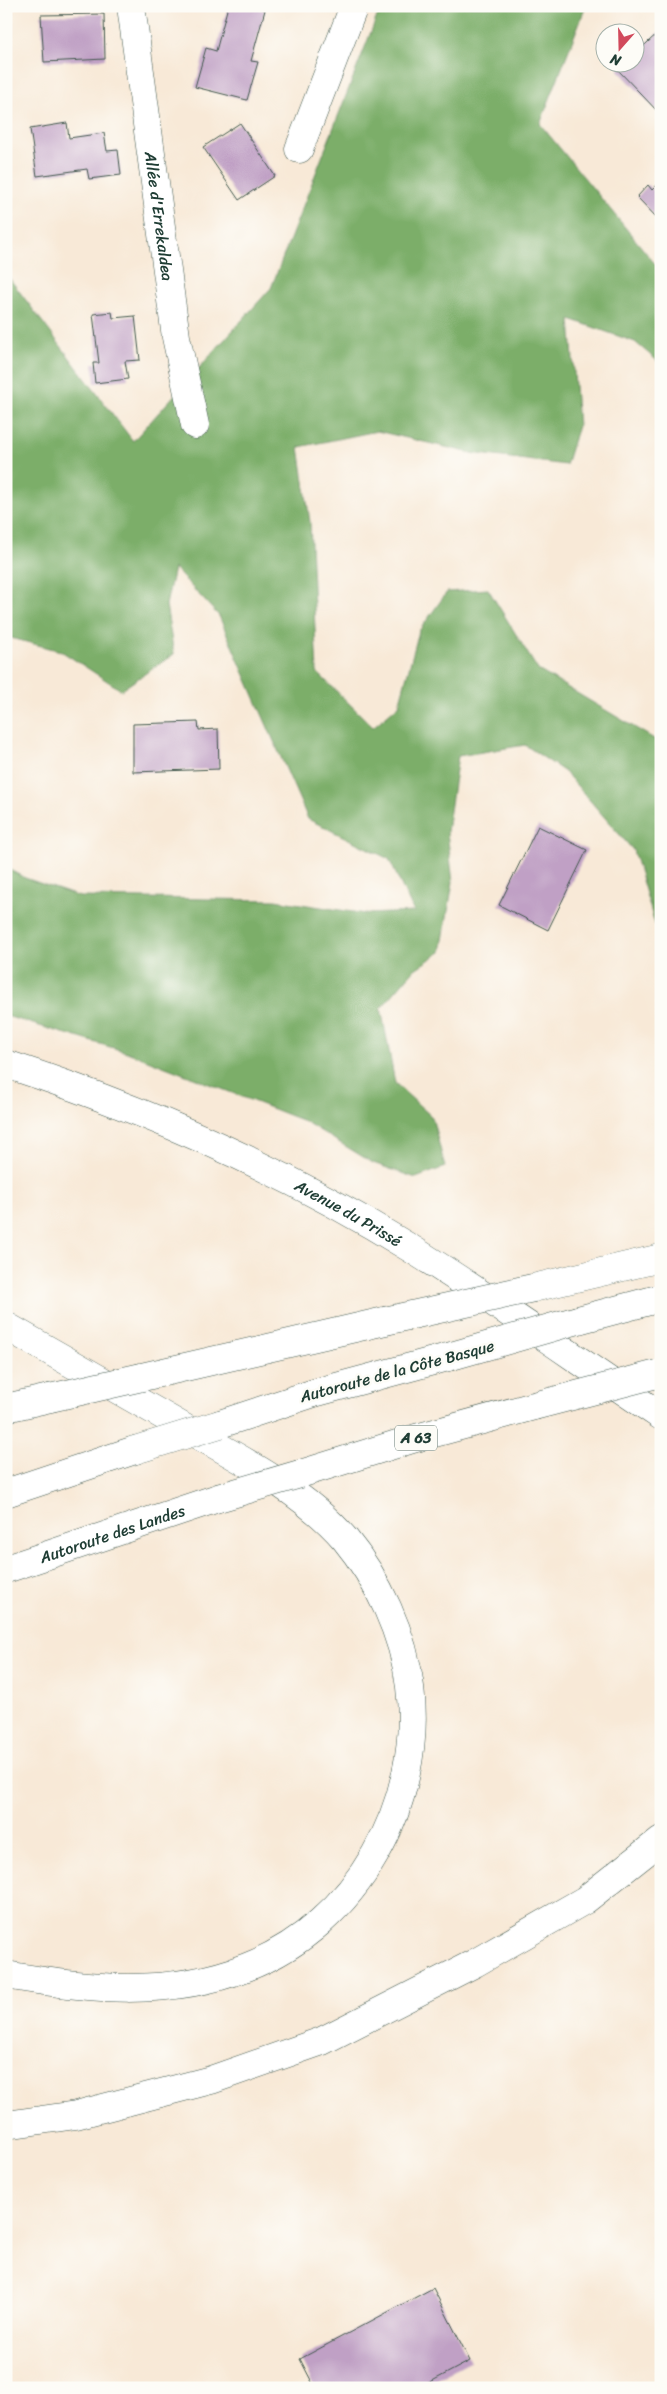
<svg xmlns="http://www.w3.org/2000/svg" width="667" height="2394" viewBox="0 0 667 2394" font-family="Sriracha,sans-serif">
  <rect width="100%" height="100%" fill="#fdfcf7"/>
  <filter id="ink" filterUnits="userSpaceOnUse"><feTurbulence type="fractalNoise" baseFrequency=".02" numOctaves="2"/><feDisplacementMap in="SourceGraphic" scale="10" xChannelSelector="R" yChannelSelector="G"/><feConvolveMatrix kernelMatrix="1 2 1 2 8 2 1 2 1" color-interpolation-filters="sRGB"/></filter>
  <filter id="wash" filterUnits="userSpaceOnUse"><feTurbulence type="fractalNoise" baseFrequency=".0096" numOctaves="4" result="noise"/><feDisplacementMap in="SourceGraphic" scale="20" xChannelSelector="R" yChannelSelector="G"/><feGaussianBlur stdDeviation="1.12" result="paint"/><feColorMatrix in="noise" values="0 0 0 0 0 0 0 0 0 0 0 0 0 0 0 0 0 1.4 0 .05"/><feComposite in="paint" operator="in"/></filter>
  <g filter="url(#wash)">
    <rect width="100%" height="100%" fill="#f8e9d7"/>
    <polygon fill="#7cae69" stroke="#4e764e" points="381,6 586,6 540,124 661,271 661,364 635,342 570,319 578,426 566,465 471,453 377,431 299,447 310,522 317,672 373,727 399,705 419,631 447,592 488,589 538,670 661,743 661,944 633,850 565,772 525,745 458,756 447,832 453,882 441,952 415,969 381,1008 395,1083 432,1117 445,1167 416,1178 373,1163 304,1121 127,1052 6,1016 6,868 25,878 80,897 275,900 366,914 414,912 389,859 308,819 219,616 174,568 166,605 174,654 121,690 61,651 11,638 6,642 6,274 133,441 271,288"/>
    <g id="blocks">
      <g fill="#c0a0c5">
        <polygon points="228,6 253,6 265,10 251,61 258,62 247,100 195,87 206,48 216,51"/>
        <polygon points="104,14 105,59 44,62 41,15"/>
        <polygon points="661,30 661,115 618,70 626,62 634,62 634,55"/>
        <polygon points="67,123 69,138 104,133 107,151 118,150 121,175 89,179 87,169 37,176 30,129"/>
        <polygon points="240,123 275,176 239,200 203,147"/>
        <polygon points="661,181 661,222 637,197 648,185 652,190"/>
        <polygon points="112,312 113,318 135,316 140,360 125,361 128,379 95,383 93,363 99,363 93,314"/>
        <polygon points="198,722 199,730 218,729 219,769 133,772 133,724"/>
        <polygon points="538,826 587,850 548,930 499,905"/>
        <polygon points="433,2288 470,2361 419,2388 315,2388 300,2359"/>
      </g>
    </g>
  </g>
  <g filter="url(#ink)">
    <use href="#blocks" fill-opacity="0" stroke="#40574c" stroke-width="1"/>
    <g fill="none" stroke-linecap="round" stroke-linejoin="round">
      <g stroke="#40574c" stroke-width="29">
        <g id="minor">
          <path id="s1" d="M131 6 176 337 195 425"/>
          <polyline points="299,149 354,6"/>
        </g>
      </g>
      <g stroke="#40574c" stroke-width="29">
        <g id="secondary">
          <path id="s2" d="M6 1064C147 1110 284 1170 410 1248 495 1301 577 1360 661 1416"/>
        </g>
      </g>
      <g stroke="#40574c" stroke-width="29">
        <g id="motorway">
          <polyline points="533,1288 661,1258"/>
          <polyline points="578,1320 661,1298"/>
          <path d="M6 1326C65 1360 124 1393 183 1427 237 1457 304 1491 345 1539 378 1579 404 1635 410 1687 424 1803 357 1924 247 1967 169 1998 86 1989 6 1975"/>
          <polyline points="142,1377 385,1321"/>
          <polyline points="6,1408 50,1398"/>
          <polyline points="220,1424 314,1393 448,1357"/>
          <polyline points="300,1474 416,1438 534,1406"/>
          <polyline points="6,1493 135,1450"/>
          <path id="s3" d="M6 1569 218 1498"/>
          <polyline points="6,2125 76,2115 211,2080 322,2041 475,1963 585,1900 661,1840"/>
        </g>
      </g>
      <use href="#minor" stroke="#fff" stroke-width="28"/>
      <use href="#secondary" stroke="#fff" stroke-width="28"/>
      <use href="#motorway" stroke="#fff" stroke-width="28"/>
      <g stroke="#40574c" stroke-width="29" stroke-linecap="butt">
        <g id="motorway-bridge">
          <polyline points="385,1321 533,1288"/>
          <polyline points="448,1357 578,1320"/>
          <polyline points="50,1398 142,1377"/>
          <polyline points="534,1406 657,1374"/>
          <polyline points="135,1450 220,1424"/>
          <polyline points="218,1498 300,1474"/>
        </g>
      </g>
      <use href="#motorway-bridge" stroke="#fff" stroke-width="28"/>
    </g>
  </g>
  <g text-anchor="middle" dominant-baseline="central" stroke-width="5" stroke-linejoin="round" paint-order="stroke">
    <rect fill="#fdfcf7" stroke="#62766e" stroke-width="1" x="395" y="1425.5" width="42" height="25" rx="4"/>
    <g font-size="15" font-weight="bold" fill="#1f3d34">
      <text x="416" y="1438">A 63</text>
    </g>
    <g font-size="16" fill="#1f3d34" stroke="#fdfcf7">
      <text stroke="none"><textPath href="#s1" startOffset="212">Allée d'Errekaldea</textPath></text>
      <text stroke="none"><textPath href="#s2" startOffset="374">Avenue du Prissé</textPath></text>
      <text transform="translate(397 1371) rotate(-15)">Autoroute de la Côte Basque</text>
      <text stroke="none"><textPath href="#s3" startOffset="112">Autoroute des Landes</textPath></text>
    </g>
  </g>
  <rect width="667" height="2394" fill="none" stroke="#fdfcf7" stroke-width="25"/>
  <g transform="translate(620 48) rotate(200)"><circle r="24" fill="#fdfcf7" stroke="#a4b0a9"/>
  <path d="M0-4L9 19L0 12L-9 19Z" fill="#d1495b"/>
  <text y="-8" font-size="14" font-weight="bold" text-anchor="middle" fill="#1f3d34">N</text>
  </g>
</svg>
